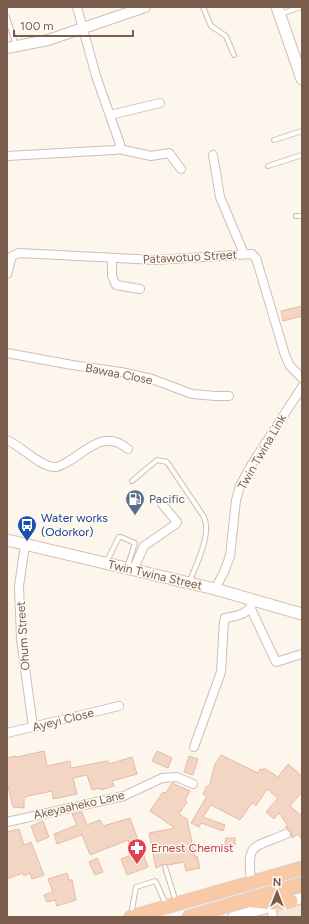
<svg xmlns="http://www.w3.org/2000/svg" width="309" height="924" viewBox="0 0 309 924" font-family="Figtree,sans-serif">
  <rect width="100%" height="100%" fill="#fdf6ec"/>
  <polygon fill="#f5e8da" points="302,904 302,917 256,917"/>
  <g fill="#f3d5c3" stroke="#e6bba3">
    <polygon points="302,306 302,316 283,321 281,311"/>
    <polygon points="44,751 47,766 70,761 71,768 108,761 109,764 132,757 137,774 112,781 114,786 101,790 100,788 92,790 87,775 73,778 77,794 53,799 52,791 28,796 24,798 24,808 13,807 7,782 7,758 16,756 17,757"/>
    <polygon points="157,751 172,758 168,768 152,761"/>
    <polygon points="221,755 258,773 260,769 263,770 264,768 278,777 288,764 302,776 302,792 290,806 302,816 302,840 298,834 292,838 291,832 285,827 288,826 279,813 274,819 266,812 278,798 267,789 256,806 252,803 240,820 211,805 203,817 225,825 223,831 201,823 199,827 191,823 207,796 203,794 207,786 209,787 215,764"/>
    <polygon points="189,756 198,759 193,775 184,772"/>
    <polygon points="172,783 190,791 185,800 187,802 179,814 187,819 195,857 197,856 200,868 186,871 184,862 168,865 164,864 156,868 149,833 175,828 150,811 163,792 166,793"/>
    <polygon points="82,812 87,825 100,820 103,826 130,818 148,867 127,875 121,859 134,854 128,840 90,855 82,835 57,844 54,834 77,825 72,814"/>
    <polygon points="43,821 49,837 37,842 31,826"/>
    <polygon points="19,829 24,845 31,842 44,875 32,879 30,873 24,876 23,873 7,879 7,832"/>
    <polygon points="226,838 235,838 235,845 225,845"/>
    <polygon points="97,858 103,872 95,875 89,862"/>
    <polygon points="67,873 69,880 72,880 76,900 57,906 55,900 47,902 44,895 53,892 48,879"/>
  </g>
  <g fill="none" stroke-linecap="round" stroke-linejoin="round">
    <g stroke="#d1beb0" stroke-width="6">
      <g id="service">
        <polyline points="203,7 211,26 226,36 234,55"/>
        <polyline points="280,14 301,7"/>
        <polyline points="7,17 16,46"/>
        <polyline points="274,140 302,131"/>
        <polyline points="268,166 302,155"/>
        <polyline points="296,216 302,216"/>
        <path d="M132 481 157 460 167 462 204 517C212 534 196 565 189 583"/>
        <polyline points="106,563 119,537 121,537 135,543 127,568"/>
        <polyline points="165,867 176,902"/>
        <polyline points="131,915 136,887 155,881 157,884 166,905"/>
      </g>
    </g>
    <g stroke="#d1beb0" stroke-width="10">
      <g id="minor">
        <polyline points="110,115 160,103"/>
        <polyline points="119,149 151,156 169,153 181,169"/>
        <polyline points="213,155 220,197 244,254"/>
        <polyline points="7,156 114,150 119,149 120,144 96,76 77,7"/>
        <polyline points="112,258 112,276 116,285 140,289"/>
        <polyline points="7,274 12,256 19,253 156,260 252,254 256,258 285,355 290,366 302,378"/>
        <polyline points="7,353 72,365 121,372 152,379 192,394 216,396 229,396"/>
        <path d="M7 440C21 446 42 468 55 467 60 467 65 463 69 461 90 448 105 430 128 449"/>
        <polyline points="25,545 19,586 21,639 33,727"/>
        <polyline points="133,570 144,546 176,524 177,522 162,504"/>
        <polyline points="215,589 224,572 230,556 236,500 240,486 252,464 302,387"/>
        <polyline points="251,609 276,662 302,654"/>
        <polyline points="7,733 119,706"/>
        <path d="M194 747 221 672 224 621 225 618C238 616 249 614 254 601"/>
        <polyline points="7,822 124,796 162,778 177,777 193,784"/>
        <path d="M251 883C247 842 251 849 286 834"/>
        <polyline points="271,906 273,917"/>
      </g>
    </g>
    <g stroke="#d1beb0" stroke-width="12">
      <g id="tertiary">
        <polyline points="7,48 48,40 145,7"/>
        <polyline points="233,917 302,898"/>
      </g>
    </g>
    <g stroke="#d6c0b0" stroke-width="13">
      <g id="secondary">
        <polyline points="277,7 302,79"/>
        <polyline points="7,540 215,589 302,614"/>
      </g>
    </g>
    <g stroke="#dad1cd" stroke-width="15">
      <g id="trunk">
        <polyline points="252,901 275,903 291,901"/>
        <polyline points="131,917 302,868"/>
        <polyline points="189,917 302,884"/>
      </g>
    </g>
    <use href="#service" stroke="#fff" stroke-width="4"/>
    <use href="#minor" stroke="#fff" stroke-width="8"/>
    <use href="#tertiary" stroke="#fff" stroke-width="10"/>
    <use href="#secondary" stroke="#fff" stroke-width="11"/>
    <use href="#trunk" stroke="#f9c8a4" stroke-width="13"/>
  </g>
  <defs>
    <g id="fuel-pin" transform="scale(1)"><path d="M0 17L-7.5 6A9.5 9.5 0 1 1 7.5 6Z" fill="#5c6f8a" stroke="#fffaf3"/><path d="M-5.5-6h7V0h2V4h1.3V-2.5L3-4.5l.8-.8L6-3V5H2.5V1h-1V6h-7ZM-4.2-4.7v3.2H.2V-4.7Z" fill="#fff"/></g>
    <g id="bus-pin" transform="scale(1)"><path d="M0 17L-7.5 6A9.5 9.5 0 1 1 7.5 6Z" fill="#1a4fb4" stroke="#fffaf3"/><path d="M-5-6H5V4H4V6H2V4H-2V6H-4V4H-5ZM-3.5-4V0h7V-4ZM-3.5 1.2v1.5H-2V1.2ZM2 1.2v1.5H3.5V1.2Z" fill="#fff"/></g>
    <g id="pharmacy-pin" transform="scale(1)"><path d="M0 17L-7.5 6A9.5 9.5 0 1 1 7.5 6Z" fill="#e0444e" stroke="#fffaf3"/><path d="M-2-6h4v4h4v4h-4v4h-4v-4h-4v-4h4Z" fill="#fff"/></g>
  </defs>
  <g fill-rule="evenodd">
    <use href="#fuel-pin" x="135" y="499"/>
    <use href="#bus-pin" x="27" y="525"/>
    <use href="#pharmacy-pin" x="137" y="848"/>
  </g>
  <g text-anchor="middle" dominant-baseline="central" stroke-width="3" stroke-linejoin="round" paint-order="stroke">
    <g font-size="12" fill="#7a5c4d" stroke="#fffaf3">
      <text transform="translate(190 257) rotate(-3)">Patawotuo Street</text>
      <text transform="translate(119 374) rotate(11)">Bawaa Close</text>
      <text transform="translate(262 452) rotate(-60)">Twin Twina Link</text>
      <text transform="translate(155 575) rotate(13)">Twin Twina Street</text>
      <text transform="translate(23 636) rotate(-94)">Ohum Street</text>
      <text transform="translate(63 720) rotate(-14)">Ayeyi Close</text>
      <text transform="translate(79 805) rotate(-13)">Akeyaaheko Lane</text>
    </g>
    <g font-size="12" fill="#4e5e75" stroke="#fffaf3" text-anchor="start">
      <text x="149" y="499">Pacific</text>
    </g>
    <g font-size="12" fill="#164399" stroke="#fffaf3" text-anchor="start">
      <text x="41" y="518">Water works<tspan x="41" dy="14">(Odorkor)</tspan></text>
    </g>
    <g font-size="12" fill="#be3a42" stroke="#fffaf3" text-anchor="start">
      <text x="151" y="848">Ernest Chemist</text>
    </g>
  </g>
  <rect width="309" height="924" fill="none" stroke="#7a5c4d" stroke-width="16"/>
  <g transform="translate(277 892)" stroke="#fffaf3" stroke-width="3" paint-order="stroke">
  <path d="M0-3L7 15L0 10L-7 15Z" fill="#7a5c4d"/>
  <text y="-6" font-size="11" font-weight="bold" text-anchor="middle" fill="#7a5c4d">N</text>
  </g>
  <path d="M14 30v6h119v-6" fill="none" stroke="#7a5c4d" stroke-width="2"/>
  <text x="20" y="30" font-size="12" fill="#7a5c4d" stroke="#fffaf3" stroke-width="3" paint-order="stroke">100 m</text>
</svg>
